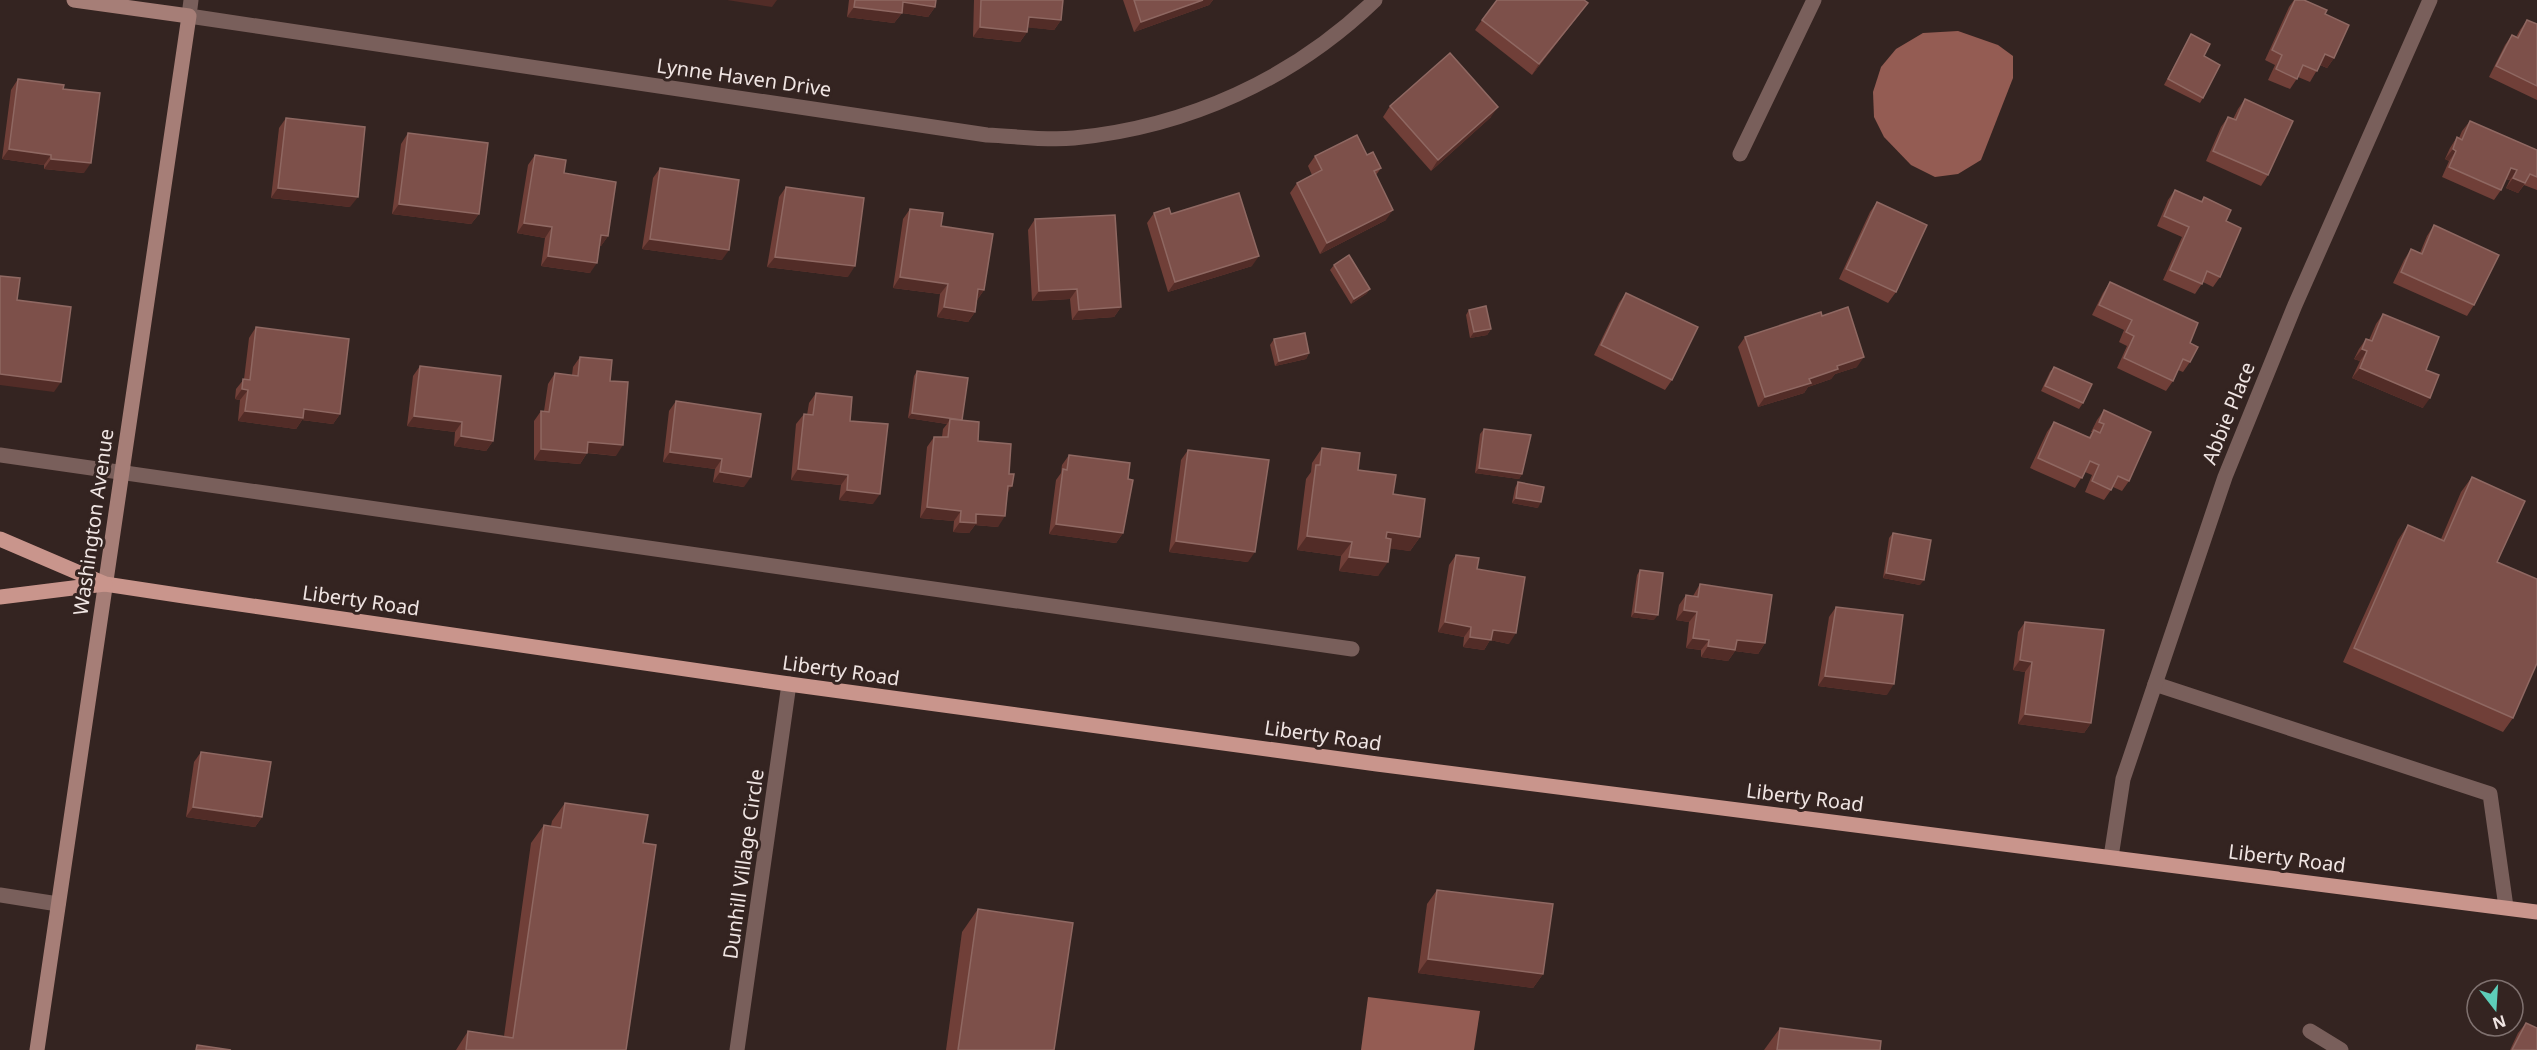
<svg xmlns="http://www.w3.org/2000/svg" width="2537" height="1050" viewBox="0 0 2537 1050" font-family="'Noto Sans',sans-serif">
  <rect width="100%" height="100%" fill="#342421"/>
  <g fill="#945c53">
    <polygon points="1958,31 1998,45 2013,56 2013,78 1981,160 1958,174 1935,177 1911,165 1884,137 1874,117 1873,92 1881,67 1896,49 1923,33"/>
    <polygon points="1368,997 1480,1011 1474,1050 1361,1050"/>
  </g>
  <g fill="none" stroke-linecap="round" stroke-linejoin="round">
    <g stroke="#795f5b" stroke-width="15">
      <polyline points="0,455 1352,649"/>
      <polyline points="2155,684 2490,794 2506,907"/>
      <polyline points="0,895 58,904"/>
    </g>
    <g stroke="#795f5b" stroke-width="15">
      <path d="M191 0 189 16 987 135C1015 136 1046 141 1074 138 1188 127 1293 79 1375 0"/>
      <polyline points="1740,154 1814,0"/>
      <polyline points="2111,857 2123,779 2225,477 2295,305 2430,0"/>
      <polyline points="2310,1031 2341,1050"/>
      <polyline points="737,1050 789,684"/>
    </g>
    <polyline stroke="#a67e77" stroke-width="15" points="37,1050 189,16 74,0"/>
    <g stroke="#c9958c" stroke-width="15">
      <polyline points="0,539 105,584 184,596 789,684 1377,764 2537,912"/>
      <polyline points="0,597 105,584"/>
    </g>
  </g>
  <g fill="#703f38">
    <polygon points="849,0 936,0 935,7 928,17 902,13 894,23 847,17"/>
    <polygon points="974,0 1063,0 1061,20 1054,30 1028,27 1027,32 1020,42 973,37"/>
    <polygon points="1123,0 1213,0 1209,5 1134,32"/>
    <polygon points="2294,0 2304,0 2325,14 2334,58 2327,68 2320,65 2310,82 2298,77 2290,89 2268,80 2275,65 2265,60 2289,7"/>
    <polygon points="1588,3 1532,75 1475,30 1482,20"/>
    <polygon points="2527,20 2537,24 2537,100 2489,77 2505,45 2512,35 2516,37 2520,30"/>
    <polygon points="2191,34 2204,56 2203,98 2200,103 2164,85"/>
    <polygon points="18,79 63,89 84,173 44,169 44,165 2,159 11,90"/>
    <polygon points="2245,99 2268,175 2261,186 2206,161 2221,127 2228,117 2233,119 2238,109"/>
    <polygon points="1390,106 1491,117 1431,171 1383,117"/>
    <polygon points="286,118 350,207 271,198 279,128"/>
    <polygon points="2470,121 2537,150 2537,190 2524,185 2518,193 2506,188 2510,180 2506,179 2501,190 2494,200 2442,177 2449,161 2445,159 2450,148 2457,137 2459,138 2462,131"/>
    <polygon points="408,133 479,214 471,224 392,214 401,144"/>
    <polygon points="535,155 564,173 608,236 601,246 600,246 590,273 541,266 545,238 517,233 528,165"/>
    <polygon points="1367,155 1381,168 1376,175 1386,220 1320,254 1290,193 1297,183 1312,175 1308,166 1315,156"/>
    <polygon points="660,168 722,260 642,249 653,178"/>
    <polygon points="786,187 848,277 767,267 779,197"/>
    <polygon points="2175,190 2201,201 2204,197 2226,221 2220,277 2213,287 2203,282 2195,294 2163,280 2182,237 2157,226 2168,200"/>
    <polygon points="1877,202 1896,292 1888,303 1839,279 1870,212"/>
    <polygon points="910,209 984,290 977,300 975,312 968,322 937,317 940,294 893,288 903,219"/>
    <polygon points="1154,213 1171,214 1252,266 1168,292 1147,223"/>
    <polygon points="1035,219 1121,307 1114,317 1072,320 1070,299 1032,301 1028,230"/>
    <polygon points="2434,225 2474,305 2467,316 2393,283 2404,260 2411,249 2420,253 2427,236"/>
    <polygon points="1334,265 1370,289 1366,294 1351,304 1330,270"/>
    <polygon points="2110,282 2190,343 2190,362 2183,372 2178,370 2173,381 2166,391 2117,368 2127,346 2119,342 2124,330 2092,315 2103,293"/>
    <polygon points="1626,293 1672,380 1665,390 1594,355 1619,303"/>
    <polygon points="1469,310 1491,329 1487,335 1470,338 1466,315"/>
    <polygon points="2383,314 2426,370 2423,408 2352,378 2360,361 2354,359 2359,349 2366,339 2369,340 2376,324"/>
    <polygon points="1822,316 1857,367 1835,374 1831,379 1808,387 1804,393 1758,407 1738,347 1745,337"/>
    <polygon points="256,327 340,414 333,424 302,420 296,429 238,421 240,400 235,399 236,389 244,379 249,338"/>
    <polygon points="1274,339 1309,353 1306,359 1275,366 1270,345"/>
    <polygon points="580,357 610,381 616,456 587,453 580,464 534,460 534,421 541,411 544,411 548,384 555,373 572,375 573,367"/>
    <polygon points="420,366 493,441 486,451 454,446 455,432 407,426 413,376"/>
    <polygon points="2054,367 2083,403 2079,409 2041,391 2050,372"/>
    <polygon points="917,371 962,420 978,441 1007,494 998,527 975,525 969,533 953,532 954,521 920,518 927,447 934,437 942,437 943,429 947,424 908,418 914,376"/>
    <polygon points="816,393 850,421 873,504 839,500 841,485 791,480 796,424 804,414 807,415 809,403"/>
    <polygon points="676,401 744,487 713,482 715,469 663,462 669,411"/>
    <polygon points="2104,410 2129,481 2122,491 2113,487 2104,500 2085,492 2092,475 2085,472 2075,488 2030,468 2047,432 2054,422 2089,437 2092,432 2091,432 2097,420"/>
    <polygon points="1484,429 1522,474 1519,479 1475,473 1480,434"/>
    <polygon points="1322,448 1393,494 1420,537 1410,551 1390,548 1378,576 1339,571 1341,556 1297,550 1306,479 1311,472 1312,463"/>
    <polygon points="1188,450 1248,562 1169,552 1181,460"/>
    <polygon points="1069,455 1128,479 1123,533 1116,543 1049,534 1056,480 1061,473 1062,465"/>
    <polygon points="2472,477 2497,562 2513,718 2503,732 2343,662 2398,540 2408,525 2441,539 2461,492"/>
    <polygon points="1518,482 1538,508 1512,503 1515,488"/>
    <polygon points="1893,533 1920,585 1883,578 1889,538"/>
    <polygon points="1456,555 1477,569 1509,644 1490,640 1484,650 1463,647 1464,637 1438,632 1449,565"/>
    <polygon points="1640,570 1654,620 1631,617 1637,575"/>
    <polygon points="1700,584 1765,643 1758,654 1735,651 1728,661 1701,657 1701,650 1686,648 1689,622 1676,620 1679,605 1686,595 1693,596"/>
    <polygon points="1836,607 1887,695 1818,686 1829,617"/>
    <polygon points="2025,622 2091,723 2084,733 2018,724 2025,672 2013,670 2018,632"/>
    <polygon points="201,752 262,817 255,827 186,817 194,762"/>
    <polygon points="565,803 643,843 626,1050 456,1050 468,1031 504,1036 531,843 544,825 551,826 552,821"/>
    <polygon points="1437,890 1543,974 1533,988 1418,973 1427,904"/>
    <polygon points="978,909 1054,1050 946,1050 962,932"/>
    <polygon points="2526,1023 2537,1050 2510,1050 2518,1033"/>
    <polygon points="1780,1028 1880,1050 1764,1050"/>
  </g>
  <g fill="#522c27">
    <polygon points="727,0 777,0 772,7"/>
    <polygon points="1203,0 1213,0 1209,5 1134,32 1141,22"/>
    <polygon points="903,2 935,7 928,17 896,12"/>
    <polygon points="1588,3 1580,13 1532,75 1539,64"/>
    <polygon points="854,7 902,13 894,23 847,17"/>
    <polygon points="1029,17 1061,20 1054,30 1022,27"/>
    <polygon points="980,27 1027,32 1020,42 973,37"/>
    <polygon points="2325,54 2334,58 2327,68 2318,64"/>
    <polygon points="1498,107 1491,117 1431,171 1438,160"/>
    <polygon points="9,149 51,155 44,165 2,159"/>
    <polygon points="2453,149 2456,151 2449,161 2445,159"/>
    <polygon points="51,159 91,163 84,173 44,169"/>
    <polygon points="2511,168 2517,170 2510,180 2504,178"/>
    <polygon points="2513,178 2525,183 2518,193 2506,188"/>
    <polygon points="278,188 358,197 350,207 271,198"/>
    <polygon points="399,204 479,214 471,224 392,214"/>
    <polygon points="1393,210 1386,220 1320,254 1327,243"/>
    <polygon points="524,223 552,227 545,238 517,233"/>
    <polygon points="601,235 608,236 601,246 594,245"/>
    <polygon points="650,239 729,250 722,260 642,249"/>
    <polygon points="548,256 597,263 590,273 541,266"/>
    <polygon points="1259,256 1252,266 1168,292 1175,282"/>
    <polygon points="775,257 855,266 848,277 767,267"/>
    <polygon points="900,277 948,284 940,294 893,288"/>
    <polygon points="978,289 984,290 977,300 971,299"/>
    <polygon points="1077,289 1070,299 1032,301 1039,291"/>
    <polygon points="1370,289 1366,294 1351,304 1354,299"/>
    <polygon points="944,307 975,312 968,322 937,317"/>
    <polygon points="1121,307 1114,317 1072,320 1079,310"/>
    <polygon points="1491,329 1487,335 1470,338 1474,332"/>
    <polygon points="2362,349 2367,351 2360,361 2354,359"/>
    <polygon points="1309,353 1306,359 1275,366 1279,361"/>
    <polygon points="1864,357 1857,367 1835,374 1831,379 1808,387 1804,393 1758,407 1765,397 1837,366"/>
    <polygon points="2360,368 2430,398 2423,408 2352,378"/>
    <polygon points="0,374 61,382 54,392 0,385"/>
    <polygon points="242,389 248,390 240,400 235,399"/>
    <polygon points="304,409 340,414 333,424 302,420 296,429 238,421 245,411"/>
    <polygon points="912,413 962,420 950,419 947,424 908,418"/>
    <polygon points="414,416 462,422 455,432 407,426"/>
    <polygon points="461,436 493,441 486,451 454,446"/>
    <polygon points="588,442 623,445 616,456 581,452"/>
    <polygon points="541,449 587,453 580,464 534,460"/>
    <polygon points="670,452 722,459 715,469 663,462"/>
    <polygon points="1479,468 1522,474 1519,479 1475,473"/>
    <polygon points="798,469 848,475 841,485 791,480"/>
    <polygon points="720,472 751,477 744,487 713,482"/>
    <polygon points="1008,486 1012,486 1005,497"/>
    <polygon points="847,490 880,494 873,504 839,500"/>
    <polygon points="1516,498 1541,502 1538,508 1512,503"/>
    <polygon points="927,507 961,511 954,521 920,518"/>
    <polygon points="976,514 1005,516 998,527 975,525 969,533 953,532 960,522"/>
    <polygon points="1056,524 1123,533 1116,543 1049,534"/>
    <polygon points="1387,532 1420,537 1410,551 1377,547"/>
    <polygon points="1307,536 1352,542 1341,556 1297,550"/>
    <polygon points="1176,541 1255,552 1248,562 1169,552"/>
    <polygon points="1349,557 1388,562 1378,576 1339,571"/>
    <polygon points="1886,573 1924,580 1920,585 1883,578"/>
    <polygon points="1684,610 1697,612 1689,622 1676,620"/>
    <polygon points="1635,612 1658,615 1654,620 1631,617"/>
    <polygon points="1445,622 1471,627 1464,637 1438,632"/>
    <polygon points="1493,630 1516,633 1509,644 1490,640 1484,650 1463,647 1470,637"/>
    <polygon points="1693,638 1709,640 1701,650 1686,648"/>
    <polygon points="1737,640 1765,643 1758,654 1735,651 1728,661 1701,657 1708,646"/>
    <polygon points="2020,660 2032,662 2025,672 2013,670"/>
    <polygon points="1825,676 1894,684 1887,695 1818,686"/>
    <polygon points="2025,714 2091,723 2084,733 2018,724"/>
    <polygon points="193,807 262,817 255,827 186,817"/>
    <polygon points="1428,959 1543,974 1533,988 1418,973"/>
  </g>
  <g fill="#7d504a" stroke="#8f6862" stroke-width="1.5">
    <polygon points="855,0 936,0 935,7 903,2 902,13 854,7"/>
    <polygon points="981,0 1063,0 1061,20 1029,17 1027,32 980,27"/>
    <polygon points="1134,0 1203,0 1141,22"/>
    <polygon points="1497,0 1584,0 1588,3 1539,64 1482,20"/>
    <polygon points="2295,0 2304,0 2327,10 2325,14 2349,25 2334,58 2325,54 2317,71 2303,65 2297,79 2276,69 2282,55 2272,50"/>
    <polygon points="2527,20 2537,24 2537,86 2496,66 2512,35 2518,38"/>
    <polygon points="2191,34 2210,44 2204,56 2220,65 2203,98 2168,79"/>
    <polygon points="1450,53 1498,107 1438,160 1390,106"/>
    <polygon points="18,79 64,85 63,89 100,93 91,163 51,159 51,155 9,149"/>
    <polygon points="2245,99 2293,121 2268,175 2213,151 2228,117 2236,120"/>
    <polygon points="286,118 365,127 358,197 278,188"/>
    <polygon points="2470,121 2537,150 2537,177 2530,174 2525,183 2513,178 2517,170 2511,168 2501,190 2449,167 2456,151 2453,149 2457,137 2462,140"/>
    <polygon points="408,133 488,143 479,214 399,204"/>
    <polygon points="1357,135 1367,155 1373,152 1381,168 1374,171 1393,210 1327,243 1297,183 1322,170 1315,156"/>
    <polygon points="535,155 566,160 564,173 616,182 608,236 601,235 597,263 548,256 552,227 524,223"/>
    <polygon points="660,168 739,180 729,250 650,239"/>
    <polygon points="786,187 864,198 855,266 775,257"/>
    <polygon points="2175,190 2202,202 2204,197 2231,210 2226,221 2241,228 2220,277 2207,271 2202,284 2170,270 2189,227 2164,216"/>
    <polygon points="1239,193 1259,256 1175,282 1154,213 1169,208 1171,214"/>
    <polygon points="1877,202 1927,225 1896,292 1846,269"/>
    <polygon points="910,209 943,213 941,226 993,234 984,290 978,289 975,312 944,307 948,284 900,277"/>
    <polygon points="1115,215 1121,307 1079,310 1077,289 1039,291 1035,219"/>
    <polygon points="2434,225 2499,255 2474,305 2401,272 2411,249 2422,254"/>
    <polygon points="1349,255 1370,289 1354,299 1334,265"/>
    <polygon points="0,276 20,278 17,300 71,307 61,382 0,374"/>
    <polygon points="2110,282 2198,323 2190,343 2198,347 2190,362 2183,359 2173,381 2124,358 2134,336 2126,332 2132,320 2099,305"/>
    <polygon points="1626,293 1698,327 1672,380 1601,345"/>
    <polygon points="1486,306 1491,329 1474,332 1469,310"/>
    <polygon points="1848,307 1864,357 1837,366 1838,369 1809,379 1811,383 1765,397 1745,337 1821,312 1822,316"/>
    <polygon points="2383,314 2439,337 2426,370 2439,375 2430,398 2360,368 2367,351 2362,349 2366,339 2372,341"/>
    <polygon points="256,327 349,339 340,414 304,409 303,418 245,411 248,390 242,389 243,379 250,380"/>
    <polygon points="1305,333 1309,353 1279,361 1274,339"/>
    <polygon points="580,357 612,360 610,381 628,382 623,445 588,442 587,453 541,449 541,411 549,412 555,373 578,376"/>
    <polygon points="420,366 501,376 493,441 461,436 462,422 414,416"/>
    <polygon points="2054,367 2092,384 2083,403 2045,386"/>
    <polygon points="917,371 968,378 962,420 912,413"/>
    <polygon points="816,393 852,397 850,421 888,424 880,494 847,490 848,475 798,469 804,414 813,415"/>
    <polygon points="676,401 761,414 751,477 720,472 722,459 670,452"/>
    <polygon points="2104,410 2151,432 2129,481 2118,476 2111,490 2092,481 2099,465 2090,461 2082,478 2038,458 2054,422 2090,438 2094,430 2100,433 2104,424 2099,422"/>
    <polygon points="950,419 979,422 978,441 1011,444 1009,474 1014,474 1012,486 1008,486 1005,516 976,514 976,523 960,522 961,511 927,507 934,437 948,437"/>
    <polygon points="1484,429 1531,435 1522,474 1479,468"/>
    <polygon points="1322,448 1360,453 1358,470 1396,475 1393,494 1425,499 1420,537 1387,532 1386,538 1391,539 1388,562 1349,557 1352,542 1307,536 1316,465 1320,465"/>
    <polygon points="1188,450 1269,460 1255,552 1176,541"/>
    <polygon points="1069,455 1130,463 1128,479 1133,480 1123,533 1056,524 1063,469 1067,470"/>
    <polygon points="2472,477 2525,501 2497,562 2537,579 2537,663 2513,718 2354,648 2408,525 2444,541"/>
    <polygon points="1518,482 1544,487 1541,502 1516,498"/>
    <polygon points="1893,533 1931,540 1924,580 1886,573"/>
    <polygon points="1456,555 1479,558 1477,569 1525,577 1516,633 1493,630 1491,640 1470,637 1471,627 1445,622"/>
    <polygon points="1640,570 1663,573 1658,615 1635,612"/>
    <polygon points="1700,584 1772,595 1765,643 1737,640 1735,650 1708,646 1709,640 1693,638 1697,612 1684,610 1686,595 1698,597"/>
    <polygon points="1836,607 1903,615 1894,684 1825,676"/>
    <polygon points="2025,622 2104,630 2091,723 2025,714 2032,662 2020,660"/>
    <polygon points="201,752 271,762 262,817 193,807"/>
    <polygon points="565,803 648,815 643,843 656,845 626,1050 466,1050 468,1031 513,1038 544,825 561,828"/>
    <polygon points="1437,890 1553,904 1543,974 1428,959"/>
    <polygon points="978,909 1073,923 1054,1050 958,1050"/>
    <polygon points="2526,1023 2537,1028 2537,1050 2512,1050"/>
    <polygon points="1780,1028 1881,1041 1880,1050 1777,1050"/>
    <polygon points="197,1045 231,1050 196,1050"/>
  </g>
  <g text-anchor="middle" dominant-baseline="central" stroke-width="6" stroke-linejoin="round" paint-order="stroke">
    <g font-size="20" fill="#f0e5e3" stroke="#342421">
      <text transform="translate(744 77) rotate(8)">Lynne Haven Drive</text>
      <text transform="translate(2228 413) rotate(-68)">Abbie Place</text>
      <text transform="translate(93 522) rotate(-82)">Washington Avenue</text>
      <text transform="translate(361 600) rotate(8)">Liberty Road</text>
      <text transform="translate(841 670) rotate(8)">Liberty Road</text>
      <text transform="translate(1323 735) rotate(8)">Liberty Road</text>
      <text transform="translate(1805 797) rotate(7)">Liberty Road</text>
      <text transform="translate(2287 858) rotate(7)">Liberty Road</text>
      <text transform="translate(743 864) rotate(-82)">Dunhill Village Circle</text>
    </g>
  </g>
  <g transform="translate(2495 1008) rotate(163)"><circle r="28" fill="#342421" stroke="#7f716f" stroke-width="1.5"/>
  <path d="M0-4.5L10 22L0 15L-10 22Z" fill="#5dceb9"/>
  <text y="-9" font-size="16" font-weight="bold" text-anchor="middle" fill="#f0e5e3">N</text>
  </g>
</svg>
